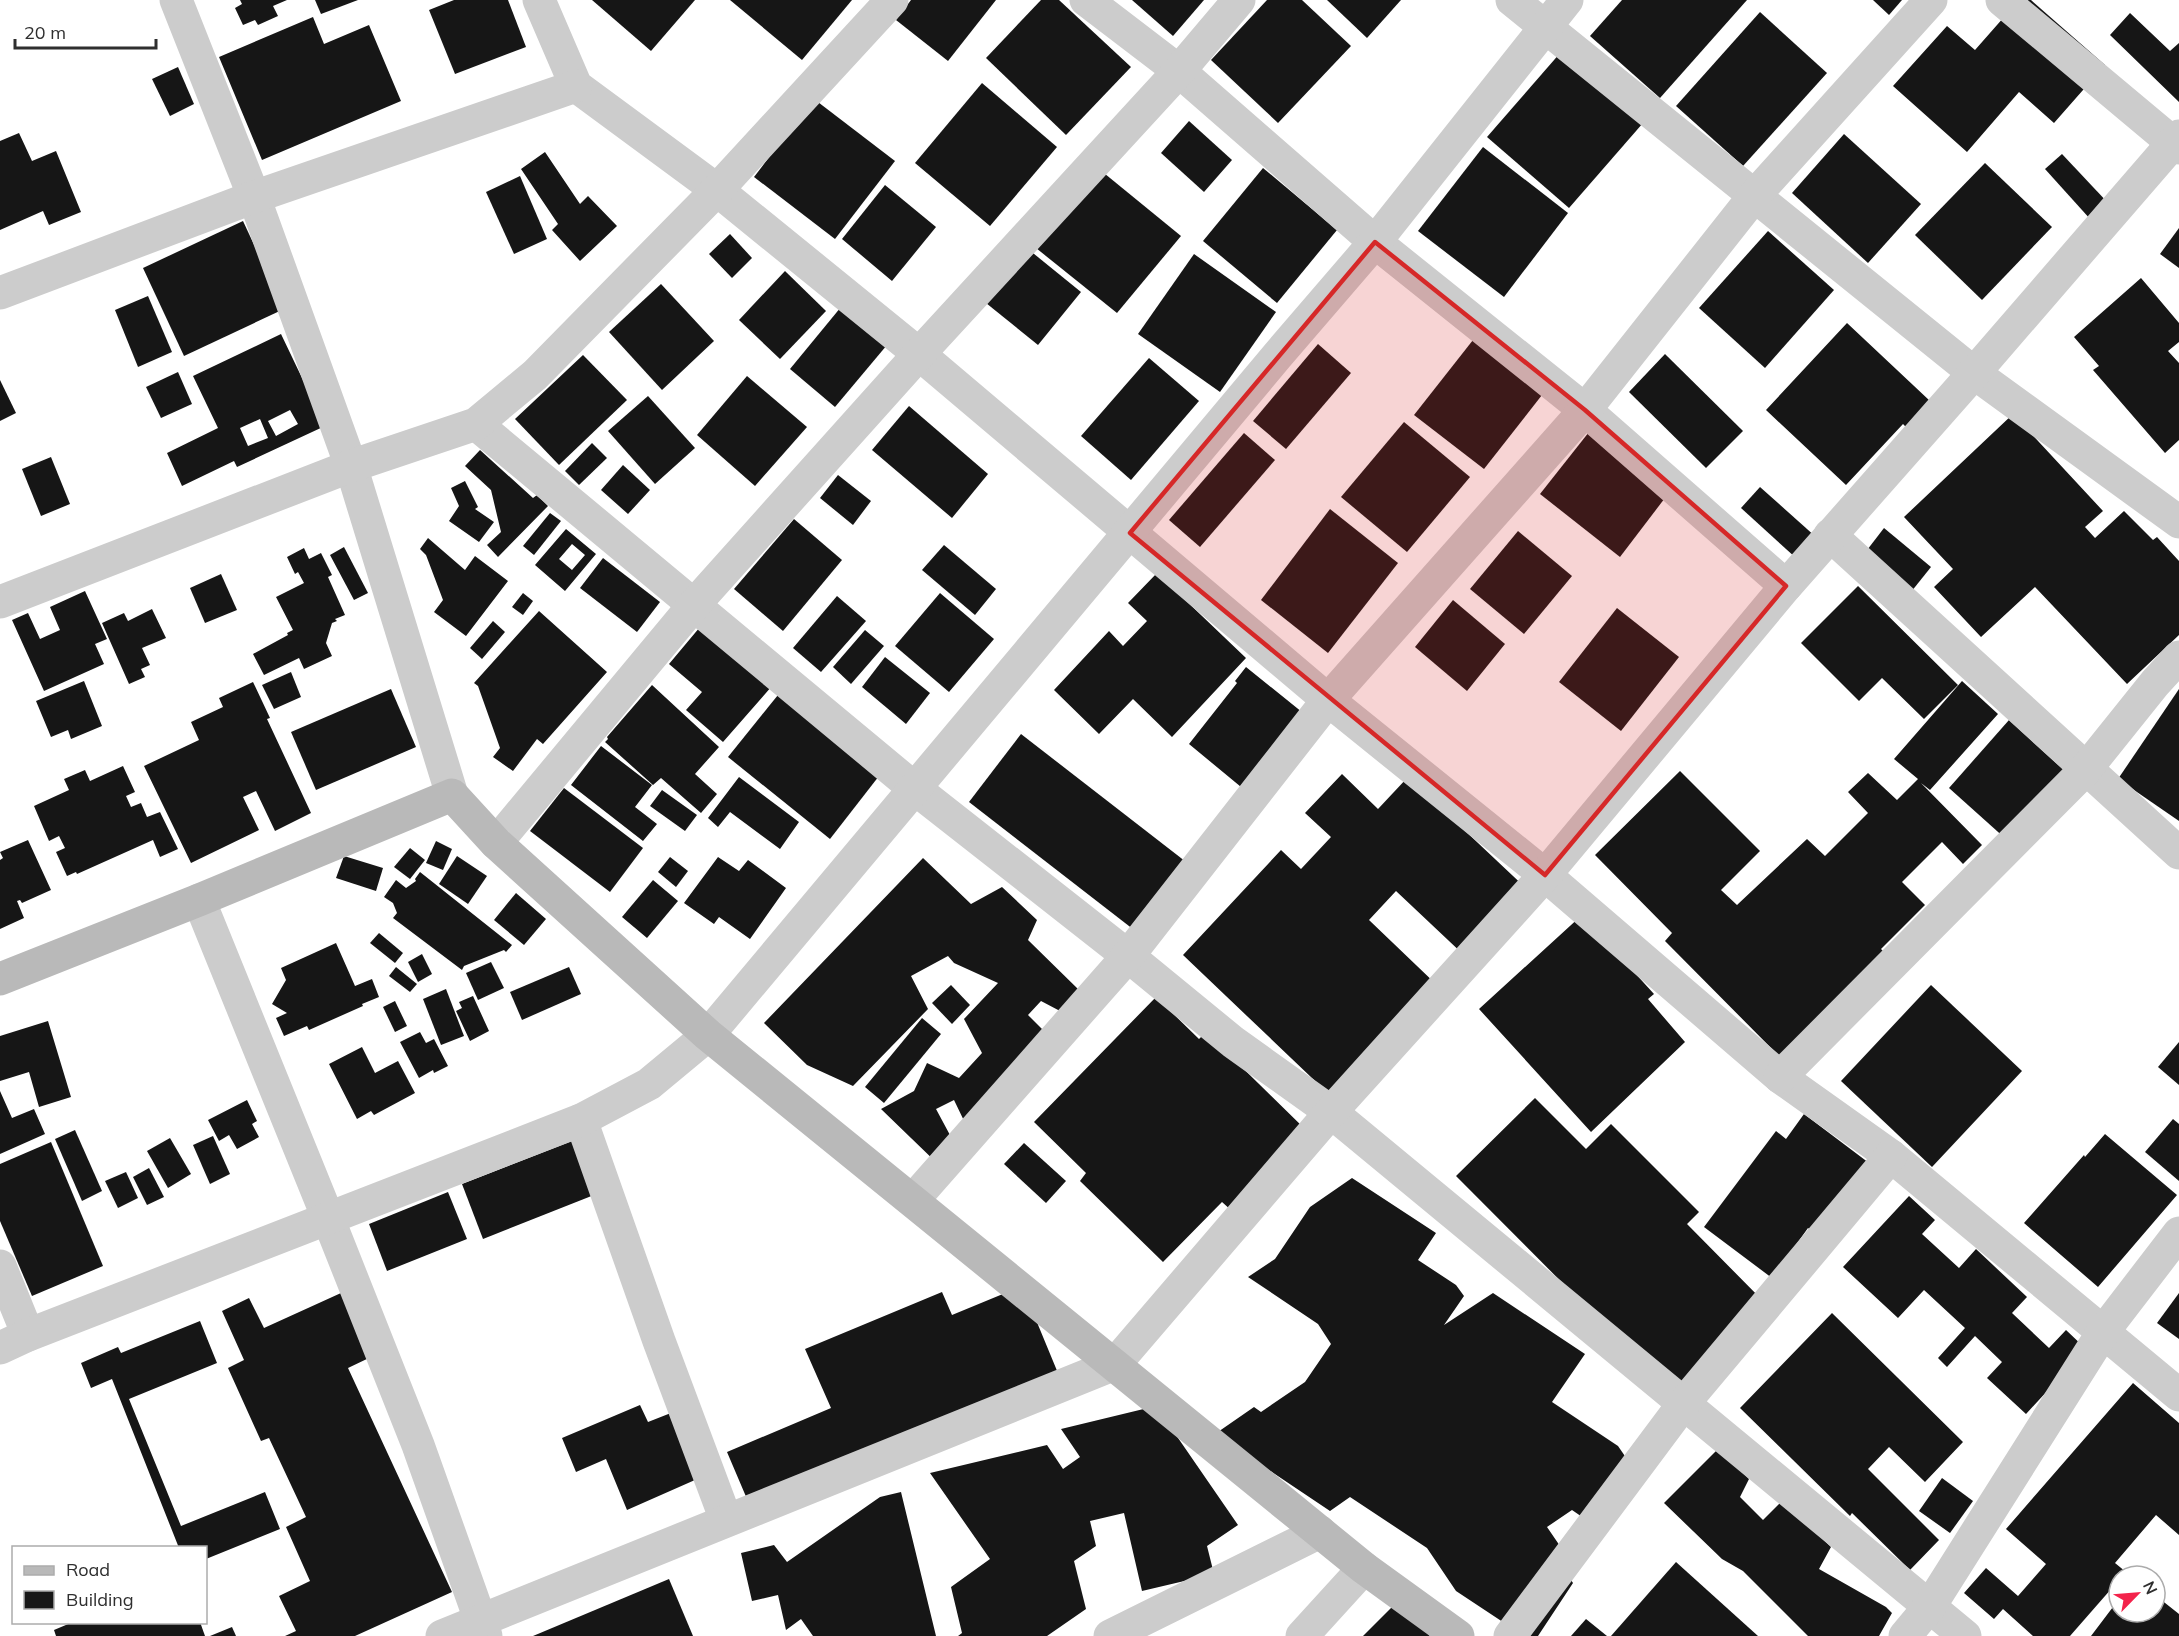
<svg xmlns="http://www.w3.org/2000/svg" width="2179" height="1636" viewBox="0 0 2179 1636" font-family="Mulish,sans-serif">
  <rect width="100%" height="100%" fill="#fff"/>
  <g fill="#161616" fill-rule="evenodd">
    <polygon points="240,0 287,0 273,6 278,16 258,25 255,20 243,25 235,8 242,4"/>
    <polygon points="315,0 358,0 321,14"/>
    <polygon points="454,0 508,0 526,47 455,74 429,10"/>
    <polygon points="592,0 695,0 651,51"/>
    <polygon points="730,0 852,0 802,60"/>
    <polygon points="911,0 996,0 948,61 896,20"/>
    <polygon points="1041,0 1059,0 1131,67 1066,135 986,58"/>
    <polygon points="1132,0 1204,0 1173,36"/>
    <polygon points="1267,0 1302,0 1351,46 1278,123 1211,60"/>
    <polygon points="1327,0 1401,0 1367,38"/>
    <polygon points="1622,0 1747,0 1660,98 1590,36"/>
    <polygon points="1873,0 1902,0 1889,15"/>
    <polygon points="2019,0 2031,0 2105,65 2054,123 2019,92 1967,152 1893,86 1947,26 1975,50"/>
    <polygon points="1760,12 1827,73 1743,166 1676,106"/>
    <polygon points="2130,13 2170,51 2179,43 2179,102 2110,35"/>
    <polygon points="313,17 324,44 369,25 401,101 262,160 219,57"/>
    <polygon points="1561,52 1643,123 1569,208 1487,137"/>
    <polygon points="178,67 194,104 170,116 152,79"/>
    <polygon points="982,83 1057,147 990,226 915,163"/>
    <polygon points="814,99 895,161 835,239 754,177"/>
    <polygon points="1189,121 1232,160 1204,192 1161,153"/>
    <polygon points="19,133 32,161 56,151 81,212 49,225 43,211 0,230 0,141"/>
    <polygon points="1844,134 1921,204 1868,263 1792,193"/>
    <polygon points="1483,147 1568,213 1504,297 1418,231"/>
    <polygon points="545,152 580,204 588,196 617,226 580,261 552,230 558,224 521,169"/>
    <polygon points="2062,154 2109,204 2091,220 2045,169"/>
    <polygon points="1985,163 2052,227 1982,300 1915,235"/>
    <polygon points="1263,168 1337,230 1277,303 1203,241"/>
    <polygon points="1099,169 1181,236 1117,313 1036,248"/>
    <polygon points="520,176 547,239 514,254 486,192"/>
    <polygon points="885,185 936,227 892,281 842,239"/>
    <polygon points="243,221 284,309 184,356 143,268"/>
    <polygon points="2179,228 2179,268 2160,254"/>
    <polygon points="1768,231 1834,290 1765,368 1699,308"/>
    <polygon points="730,234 752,258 732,278 709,254"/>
    <polygon points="1028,249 1081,292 1038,345 986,303"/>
    <polygon points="1194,254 1276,312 1220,392 1138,334"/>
    <polygon points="785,271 826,311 780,359 739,320"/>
    <polygon points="2141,278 2179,323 2179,342 2168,351 2179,363 2179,440 2165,453 2093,370 2099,366 2074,337"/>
    <polygon points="661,284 714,341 662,390 609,332"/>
    <polygon points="148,296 172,352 138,367 115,310"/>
    <polygon points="841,307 887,345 835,407 790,369"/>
    <polygon points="1847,323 1930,401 1906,427 1903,424 1846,485 1766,410"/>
    <path d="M281 334 325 426 237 467 234 461 182 486 167 453 218 428 193 376ZM290 410 298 424 276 436 268 421ZM260 419 268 438 248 446 240 428Z"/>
    <polygon points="1473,340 1542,395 1484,469 1414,415"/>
    <polygon points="1318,344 1351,373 1286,449 1253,421"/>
    <polygon points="1665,354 1743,431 1706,468 1629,392"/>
    <polygon points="583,355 627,400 559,465 515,419"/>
    <polygon points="1149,358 1199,401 1131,480 1081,436"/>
    <polygon points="178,372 192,404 161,418 146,387"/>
    <polygon points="747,376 807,427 755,486 697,435"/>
    <polygon points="0,380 16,413 0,421"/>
    <polygon points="648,396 695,448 655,484 608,431"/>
    <polygon points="909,406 988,474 952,518 872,450"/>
    <polygon points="2013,414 2103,511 2085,527 2095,538 2124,511 2153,540 2157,537 2179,561 2179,635 2127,684 2035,587 1981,637 1934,587 1953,569 1904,517"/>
    <polygon points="1404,422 1470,477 1407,552 1341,497"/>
    <polygon points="1589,432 1668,494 1620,557 1540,494"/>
    <polygon points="1244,433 1275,460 1200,547 1169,520"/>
    <polygon points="592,443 607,458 579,485 565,471"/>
    <polygon points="480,450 533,498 537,495 548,506 498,557 487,545 501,532 491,490 465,466"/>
    <polygon points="51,457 70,504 41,516 22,469"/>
    <polygon points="623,465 650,490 628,514 601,490"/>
    <polygon points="838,475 871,501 853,525 820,498"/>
    <polygon points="465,481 478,507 475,509 494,522 479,542 449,521 459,506 451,488"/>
    <polygon points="1760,487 1816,537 1796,558 1741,508"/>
    <polygon points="1330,509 1398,563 1328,653 1261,600"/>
    <polygon points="550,513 561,521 534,555 523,546"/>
    <polygon points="794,519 842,560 783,631 734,589"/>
    <polygon points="1884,528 1931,567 1911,592 1864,554"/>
    <path d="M566 529 596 554 565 591 535 565ZM572 544 585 555 572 570 559 559Z"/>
    <polygon points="1518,531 1572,576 1524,634 1470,589"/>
    <polygon points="428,538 465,570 475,556 508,581 466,636 434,612 443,600 426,555 420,549"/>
    <polygon points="944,545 996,589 975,615 922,570"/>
    <polygon points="344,547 368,593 354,600 330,555"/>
    <polygon points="304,548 309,559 321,553 332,575 328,577 345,615 335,619 337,621 332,623 326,643 332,656 304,669 299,658 264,675 253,654 288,635 287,633 293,630 276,597 304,583 298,572 295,574 287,557"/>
    <polygon points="603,558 660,602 637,632 580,588"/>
    <polygon points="1157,573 1246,658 1172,737 1133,699 1099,734 1054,690 1109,631 1123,646 1147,621 1128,603"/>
    <polygon points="221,574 237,610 205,623 190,588"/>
    <polygon points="1858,586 1958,685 1924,719 1882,678 1859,701 1801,643"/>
    <polygon points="85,591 107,639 95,644 104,664 44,691 12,620 28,613 40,639 60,630 50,607"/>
    <polygon points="523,593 533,601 523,615 512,607"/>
    <polygon points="940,593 994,639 949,692 895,646"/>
    <polygon points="837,596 866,621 821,672 793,648"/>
    <polygon points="1453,600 1505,644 1467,691 1415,647"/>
    <polygon points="1617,608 1679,657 1621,731 1559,682"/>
    <polygon points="152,609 166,638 142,648 150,665 141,669 145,677 129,684 102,623 124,613 128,621"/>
    <polygon points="539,611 607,672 543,744 537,739 513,771 493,757 500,748 478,686 474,683"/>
    <polygon points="493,621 505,632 482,659 470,648"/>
    <polygon points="700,627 772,686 723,742 686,710 702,692 669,664"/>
    <polygon points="865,630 884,646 851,684 833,667"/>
    <polygon points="885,657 930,693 906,724 862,687"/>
    <polygon points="1246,667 1318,725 1258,801 1189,744 1237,683 1235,681"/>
    <polygon points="291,672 301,697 274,709 262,685"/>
    <polygon points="84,681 102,726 71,739 68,730 51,737 36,701"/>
    <polygon points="1962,681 1998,714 1930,790 1921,783 1982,845 1963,864 1942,842 1902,882 1925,905 1881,949 1888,956 1783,1060 1665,941 1672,933 1595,855 1680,771 1760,851 1721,890 1737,905 1807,839 1825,856 1868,813 1848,792 1868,773 1897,800 1918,779 1894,759"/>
    <polygon points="253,682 270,718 267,719 311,813 275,831 256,791 243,797 259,830 191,863 144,766 199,740 191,722 223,707 219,698"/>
    <polygon points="652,685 719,747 695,774 717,794 701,813 661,778 653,785 605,742 608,739 607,737"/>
    <polygon points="391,689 416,747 316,790 291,732"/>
    <polygon points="2179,689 2179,821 2118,779"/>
    <polygon points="778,695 879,776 830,839 728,757"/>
    <polygon points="2009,720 2067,773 2007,840 1949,788"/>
    <polygon points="1021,734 1190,865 1138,933 969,802"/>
    <polygon points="601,746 652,785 635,807 657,824 643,841 571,785"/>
    <polygon points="123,766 135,792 126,796 131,807 141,803 147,817 160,812 178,849 160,857 153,840 77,874 76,872 67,876 56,852 65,848 59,836 49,841 34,806 69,790 64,779 85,770 90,781"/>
    <polygon points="1342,774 1378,809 1408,777 1529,891 1466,957 1396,891 1369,920 1440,988 1334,1099 1183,955 1281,850 1301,869 1331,837 1305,813"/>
    <polygon points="739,777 799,822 780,849 730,812 718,827 708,818"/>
    <polygon points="564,788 643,848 610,892 530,831"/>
    <polygon points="662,790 697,815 685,831 650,806"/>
    <polygon points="28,840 51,890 22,903 20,900 17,901 24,918 0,929 0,860 3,858 0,852"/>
    <polygon points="436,841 452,849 443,870 426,863"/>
    <polygon points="410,848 425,860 410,879 394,867"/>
    <polygon points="344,856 383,868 376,891 336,878"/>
    <polygon points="457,856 487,876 468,904 439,884"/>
    <polygon points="670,857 688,871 676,887 658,872"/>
    <polygon points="718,857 739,871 748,860 786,888 750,939 719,917 714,924 684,903"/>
    <polygon points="923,858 971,904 1002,887 1037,920 1028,940 1079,990 1060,1011 1041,1001 1028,1015 1053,1040 967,1127 954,1100 936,1109 958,1150 941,1167 881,1109 914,1091 927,1063 959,1078 982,1053 964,1019 998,983 954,963 948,956 911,976 928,1009 853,1086 807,1065 764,1023"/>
    <polygon points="420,872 512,945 506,952 504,950 464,966 462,970 393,918 397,913 393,903 384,897 396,880 406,888 416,881 415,879"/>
    <polygon points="653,880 678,901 647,938 622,917"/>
    <polygon points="516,893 546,919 524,945 494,920"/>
    <polygon points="1582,915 1654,994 1648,999 1685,1042 1591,1132 1479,1009"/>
    <polygon points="379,933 403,953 395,963 370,943"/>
    <polygon points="336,943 355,986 372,979 379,997 362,1004 363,1006 309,1030 307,1026 284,1036 276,1018 287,1013 272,1004 286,980 281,968"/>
    <polygon points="422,954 432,974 418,982 408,962"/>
    <polygon points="491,962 504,988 478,1000 466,973"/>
    <polygon points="396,967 417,984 410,992 389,976"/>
    <polygon points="569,967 581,994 522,1020 510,992"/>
    <polygon points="951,985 970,1005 952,1024 932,1003"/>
    <polygon points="1931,985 2022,1071 1932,1167 1841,1081"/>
    <polygon points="446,989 464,1036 441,1045 423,999"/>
    <polygon points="473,996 489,1031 470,1041 456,1011 462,1008 459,1002"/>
    <polygon points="1156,997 1199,1039 1206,1032 1308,1132 1232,1211 1222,1202 1163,1262 1080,1181 1086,1173 1034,1122"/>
    <polygon points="395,1001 407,1026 395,1032 383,1007"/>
    <polygon points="922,1018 941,1034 884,1103 865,1087"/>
    <polygon points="48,1021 71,1097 39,1107 29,1072 0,1081 0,1036"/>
    <polygon points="420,1032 426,1043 434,1039 448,1066 434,1073 433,1070 419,1078 400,1042"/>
    <polygon points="2179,1042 2179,1085 2158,1067"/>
    <polygon points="362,1047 375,1073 398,1061 415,1093 374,1115 371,1111 357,1119 329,1064"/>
    <polygon points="0,1091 12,1118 34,1109 45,1134 0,1154"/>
    <polygon points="1535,1098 1586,1149 1611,1124 1699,1212 1687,1224 1769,1307 1677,1398 1456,1176"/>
    <polygon points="247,1100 257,1121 252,1124 259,1137 237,1149 229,1135 219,1141 208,1120"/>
    <polygon points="1804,1114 1869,1163 1816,1234 1808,1228 1772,1278 1704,1227 1776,1131 1786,1139"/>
    <polygon points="2173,1119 2179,1124 2179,1181 2145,1152"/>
    <polygon points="75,1130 102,1191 82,1201 55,1139"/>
    <polygon points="2105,1134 2177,1195 2098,1287 2024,1223 2084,1155 2085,1157"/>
    <polygon points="213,1136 230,1174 210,1184 193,1145"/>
    <polygon points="170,1138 191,1174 168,1188 147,1151"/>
    <polygon points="572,1141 594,1195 483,1239 462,1184"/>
    <polygon points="51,1142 103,1266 32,1296 0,1221 0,1164"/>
    <polygon points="1024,1143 1066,1181 1046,1203 1004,1164"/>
    <polygon points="149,1168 164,1197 147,1205 133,1177"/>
    <polygon points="126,1172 138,1198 118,1208 105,1181"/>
    <polygon points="1352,1178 1436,1233 1418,1260 1456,1285 1464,1296 1444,1325 1493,1293 1585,1354 1552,1402 1618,1446 1640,1478 1604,1532 1572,1510 1547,1527 1560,1546 1554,1555 1573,1583 1538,1636 1524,1636 1456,1591 1427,1548 1350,1497 1330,1511 1215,1434 1254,1407 1261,1412 1305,1382 1331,1344 1318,1324 1248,1277 1275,1259 1310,1207"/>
    <polygon points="448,1192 467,1239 387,1271 369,1224"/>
    <polygon points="1909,1196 1935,1220 1922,1234 1959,1268 1976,1249 2027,1297 2012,1313 2049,1348 2066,1330 2086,1349 2026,1414 1987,1378 2002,1362 1975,1336 1947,1367 1938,1358 1965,1328 1924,1290 1898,1318 1843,1267"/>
    <polygon points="1022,1286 1060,1378 750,1506 727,1452 831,1408 805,1349 942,1292 952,1315"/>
    <polygon points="341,1293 371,1357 348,1368 452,1592 355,1636 285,1636 296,1631 279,1596 310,1581 286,1527 306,1517 269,1438 261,1441 228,1368 244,1360 222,1311 249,1298 264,1328"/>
    <polygon points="2179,1293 2179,1339 2157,1323"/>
    <polygon points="1832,1313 1963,1442 1925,1482 1889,1447 1868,1469 1939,1540 1910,1570 1852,1513 1850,1516 1740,1408"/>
    <polygon points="200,1321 217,1363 129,1399 181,1526 265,1492 280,1529 206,1559 206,1548 179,1548 112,1379 91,1388 81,1363 118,1347 121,1353"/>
    <polygon points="2133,1383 2179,1423 2179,1535 2156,1515 2115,1563 2126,1572 2122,1576 2119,1576 2119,1580 2070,1636 2033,1636 2003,1609 1994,1619 1964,1593 1986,1568 2018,1596 2046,1564 2006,1529"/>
    <polygon points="640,1405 648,1422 676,1411 704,1476 627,1510 606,1459 576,1472 562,1438"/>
    <polygon points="1156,1406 1238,1525 1207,1546 1214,1574 1142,1591 1124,1513 1090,1521 1096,1546 1074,1561 1086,1609 1047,1636 958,1636 962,1633 951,1587 990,1559 930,1473 1047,1445 1063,1469 1080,1457 1061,1429"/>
    <polygon points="1719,1448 1749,1479 1740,1497 1763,1520 1783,1500 1831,1547 1819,1569 1886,1607 1892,1613 1879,1636 1808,1636 1743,1571 1722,1559 1664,1503"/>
    <polygon points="1942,1478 1973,1501 1950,1533 1919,1511"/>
    <polygon points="901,1492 936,1636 813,1636 801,1619 786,1630 778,1595 752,1601 741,1553 774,1545 787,1562 880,1497"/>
    <polygon points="1676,1562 1758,1636 1611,1636"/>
    <polygon points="669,1579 693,1636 533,1636"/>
    <polygon points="2155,1595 2179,1614 2179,1636 2091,1636 2119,1599 2119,1612 2155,1612"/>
    <polygon points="1397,1602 1430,1636 1363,1636"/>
    <polygon points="1586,1619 1607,1636 1571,1636"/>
    <polygon points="73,1622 200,1622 205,1636 56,1636 54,1630"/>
    <polygon points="232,1627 236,1636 210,1636"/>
  </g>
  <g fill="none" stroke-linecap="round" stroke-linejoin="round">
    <g stroke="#ccc" stroke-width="33">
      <polyline points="176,0 254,197 351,466 452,795"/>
      <polyline points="539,0 576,86 717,190 919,354 1328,700 1545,875 1780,1077 1891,1156 2179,1395"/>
      <polyline points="1086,0 1179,71 1375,242 1585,410 1786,586"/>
      <polyline points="1512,0 1974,373 2179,522"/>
      <polyline points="2002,0 2179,148"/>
      <polyline points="0,293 254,197 576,86"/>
      <polyline points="476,424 914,788 1128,956 1233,1042 1331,1112 1965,1636"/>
      <polyline points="1830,535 2179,853"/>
      <polyline points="0,602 351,466 476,424 535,375 717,190 892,0"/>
      <polyline points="496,843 693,606 919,354 1179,71 1239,0"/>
      <polyline points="199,900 328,1218 418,1445 486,1636"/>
      <polyline points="1780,1077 2086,769 2155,683 2179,657"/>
      <polyline points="581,1120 659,1341 726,1520"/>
      <polyline points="913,1200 1128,956 1328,700 1585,410 1755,195 1931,0"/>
      <polyline points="0,1266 28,1335"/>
      <polyline points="0,1348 28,1335 581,1120 649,1084 708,1035 1277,356 1375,242 1567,0"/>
      <polyline points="442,1636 1115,1364 1331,1112 1545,875 1786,586 1974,373 2179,136"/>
      <polyline points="1110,1636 1320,1532"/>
      <polyline points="1302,1636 1364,1568"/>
      <polyline points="1510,1636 1684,1403 1891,1156"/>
      <polyline points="1905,1636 1930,1606 2103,1332 2179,1233"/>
    </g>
    <polyline stroke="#b9b9b9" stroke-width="33" points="0,979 199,900 452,795 496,843 708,1035 1364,1568 1458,1636"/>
  </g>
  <path fill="#d62828" fill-opacity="0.2" stroke="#d62828" stroke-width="4.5" stroke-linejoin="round" d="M1375 242 1585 410 1786 586 1545 875 1130 533Z"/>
  <rect x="12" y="1546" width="195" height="78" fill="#ffffff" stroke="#acacac" stroke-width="1.5"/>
  <rect x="24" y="1566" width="30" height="9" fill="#b9b9b9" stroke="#acacac" stroke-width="1.5"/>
  <text x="66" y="1576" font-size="18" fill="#2f2f2f">Road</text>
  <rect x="24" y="1591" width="30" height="18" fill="#161616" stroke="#acacac" stroke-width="1.5"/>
  <text x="66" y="1606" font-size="18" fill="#2f2f2f">Building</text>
  <g transform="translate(2137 1594) rotate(65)"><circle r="28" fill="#ffffff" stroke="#acacac" stroke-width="1.5"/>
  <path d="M0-4.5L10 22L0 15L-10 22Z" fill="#f3234b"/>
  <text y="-9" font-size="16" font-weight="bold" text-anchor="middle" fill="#2f2f2f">N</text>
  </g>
  <path d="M15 39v9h141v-9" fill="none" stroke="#2f2f2f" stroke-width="3"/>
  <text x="24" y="39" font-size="18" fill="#2f2f2f" stroke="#ffffff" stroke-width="4.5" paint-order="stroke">20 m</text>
</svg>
